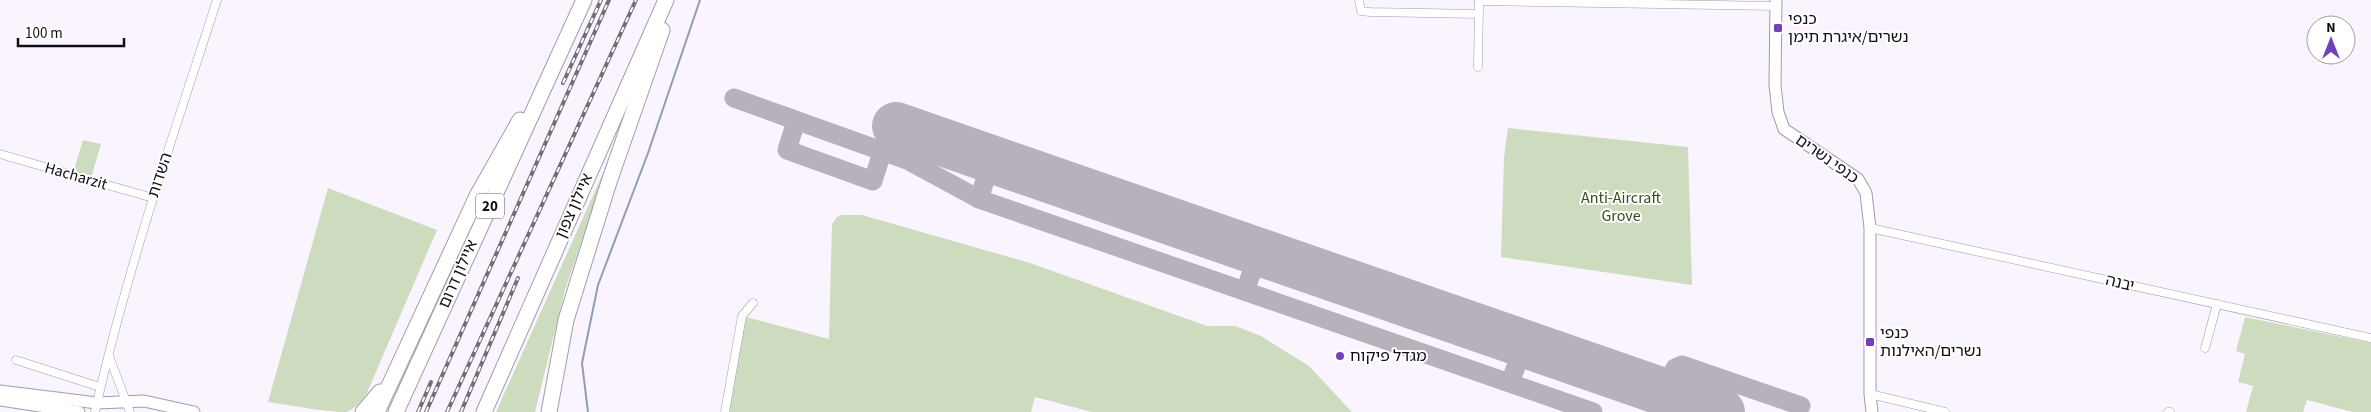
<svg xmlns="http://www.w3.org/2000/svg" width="2371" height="412" viewBox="0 0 2371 412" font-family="'Source Sans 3','Noto Sans Hebrew',sans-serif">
  <rect width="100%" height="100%" fill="#faf4ff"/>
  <g fill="#cddcbe">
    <polygon points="1508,128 1688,147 1692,285 1501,257 1504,158"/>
    <polygon points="83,140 101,144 91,178 73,173"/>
    <polygon points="612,153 565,290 535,412 496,412"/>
    <path d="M328 188 437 230 366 395C361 401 354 410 346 412 325 412 290 405 268 402Z"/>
    <polygon points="842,215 862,215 1030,263 1207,326 1235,326 1261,336 1309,366 1352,412 1092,412 1035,397 1031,412 728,412 742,316 829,339 832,224 837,217"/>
    <polygon points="2245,317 2371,343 2371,412 2353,412 2307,400 2303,412 2246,412 2253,386 2238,382 2245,354 2236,351"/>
  </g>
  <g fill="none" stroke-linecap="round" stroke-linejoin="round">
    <polyline stroke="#8e9db8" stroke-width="2" points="588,412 582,363 598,285 648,153 700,0"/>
    <g stroke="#b6b1ba" stroke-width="19">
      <polyline points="734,98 907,160 979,199 1593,412"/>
      <polyline points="784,116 796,121 787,150 873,181 885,143 896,126"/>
      <polyline points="979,199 992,159"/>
      <polyline points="1245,291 1259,252"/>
      <polyline points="1510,382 1525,344"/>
      <polyline points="1663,392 1675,368 1682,365 1801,406"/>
    </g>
    <polyline stroke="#b6b1ba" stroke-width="48" points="896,126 1721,412"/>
    <g stroke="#a39ca9" stroke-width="9">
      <g id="street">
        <polyline points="1359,0 1361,11 1370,12 1479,14"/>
        <polyline points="1479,1 1776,6"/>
        <polyline points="1478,67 1479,0"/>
        <polyline points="0,154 153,198"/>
        <polyline points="1870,228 2371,338"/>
        <polyline points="2205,348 2217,304"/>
        <polyline points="109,356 130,412"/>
        <polyline points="16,360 100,387"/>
        <polyline points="1870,394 1945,412"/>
        <path d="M95 412C126 272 173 136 217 0"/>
        <polyline points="725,412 742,316 753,303"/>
        <polyline points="2168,412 2170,412"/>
      </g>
    </g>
    <g stroke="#a39ca9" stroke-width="13">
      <g id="secondary">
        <polyline points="1776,0 1775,85 1778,112 1784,129 1858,179 1866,193 1870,228 1870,394 1872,412"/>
        <polyline points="0,391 97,403 144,401 194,412"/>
        <polyline points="0,400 79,412"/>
      </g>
    </g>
    <g stroke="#a39ca9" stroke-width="17">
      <g id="highway">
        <polyline points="363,412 380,392"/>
        <polyline points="377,412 477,196 520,120"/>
        <polyline points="396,412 584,0"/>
        <polyline points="484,412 666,0"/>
        <polyline points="549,412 566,320 609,182 662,30"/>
      </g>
    </g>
    <use href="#street" stroke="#fff" stroke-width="8"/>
    <use href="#secondary" stroke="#fff" stroke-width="11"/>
    <use href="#highway" stroke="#fff" stroke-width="15"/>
    <g stroke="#726e75" stroke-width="4">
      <g id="rail">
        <polyline points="563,83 601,0"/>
        <polyline points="418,412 431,382"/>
        <polyline points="426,412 609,0"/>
        <polyline points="447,412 636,0"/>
        <polyline points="461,412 518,278"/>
      </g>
    </g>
    <use href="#rail" stroke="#fff" stroke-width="2" stroke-dasharray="5.5" stroke-linecap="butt"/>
  </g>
  <g fill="#7042ba" stroke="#fff" stroke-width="2">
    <rect x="1773" y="23" width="10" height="10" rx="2.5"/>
    <rect x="1865" y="337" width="10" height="10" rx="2.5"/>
    <circle cx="1340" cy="356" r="5"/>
  </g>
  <g text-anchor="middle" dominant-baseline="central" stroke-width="4" stroke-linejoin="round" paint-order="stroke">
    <rect fill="#fff" stroke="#58565a" stroke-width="1" x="476" y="193.5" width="28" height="25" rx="4"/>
    <g font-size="15" font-weight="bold" fill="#100e13">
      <text x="490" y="206">20</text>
    </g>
    <g font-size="16" fill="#100e13" stroke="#fff" text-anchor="start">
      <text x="1788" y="19">כנפי<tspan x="1788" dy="18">נשרים/איגרת תימן</tspan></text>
      <text x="1880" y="333">כנפי<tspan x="1880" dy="18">נשרים/האילנות</tspan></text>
      <text x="1350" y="356">מגדל פיקוח</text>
    </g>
    <g font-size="16" fill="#100e13" stroke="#fff">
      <text transform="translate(1827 159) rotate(35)">כנפי נשרים</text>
      <text transform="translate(160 175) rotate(-72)">השדות</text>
      <text transform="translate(76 176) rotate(16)">Hacharzit</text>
      <text transform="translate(574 206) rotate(-66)">איילון צפון</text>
      <text transform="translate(458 274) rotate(-66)">איילון דרום</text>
      <text transform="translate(2120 283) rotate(13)">יבנה</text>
    </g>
    <g font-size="16" fill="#374a1c" stroke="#fff">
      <text x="1621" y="198">Anti-Aircraft<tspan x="1621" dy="18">Grove</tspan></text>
    </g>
  </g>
  <g transform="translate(2331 40)"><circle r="24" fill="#ffffff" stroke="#9f9fa1"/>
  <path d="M0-4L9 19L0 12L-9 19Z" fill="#7042ba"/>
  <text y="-8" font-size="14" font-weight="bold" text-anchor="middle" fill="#100e13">N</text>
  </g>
  <path d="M18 38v8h106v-8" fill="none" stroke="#100e13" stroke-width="2.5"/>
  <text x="25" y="38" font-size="15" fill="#100e13" stroke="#ffffff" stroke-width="4" paint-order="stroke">100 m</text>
</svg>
